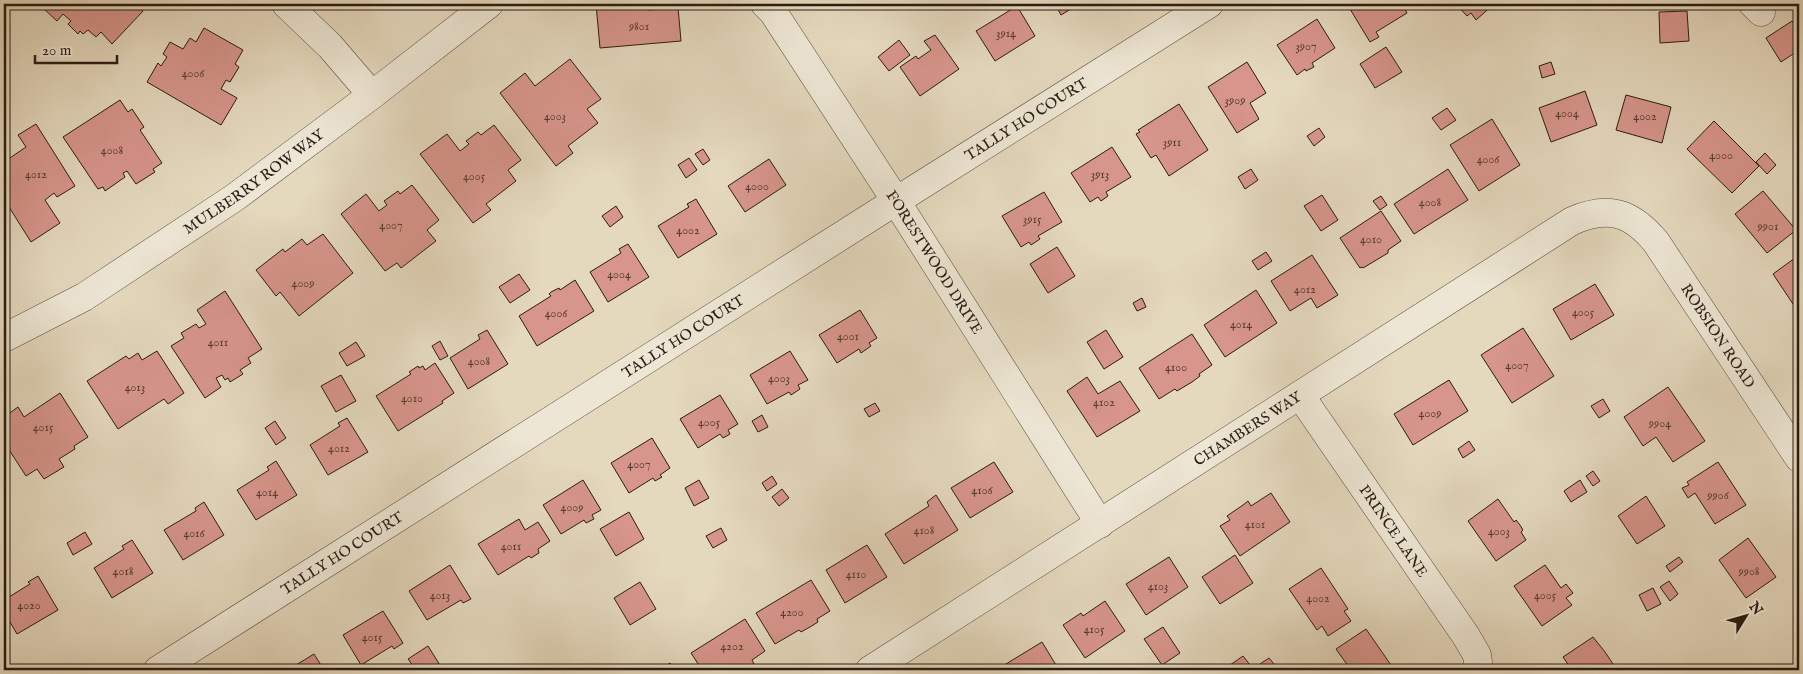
<svg xmlns="http://www.w3.org/2000/svg" width="1803" height="674" viewBox="0 0 1803 674" font-family="'IM FELL English',serif">
  <rect width="100%" height="100%" fill="#e4d8bd"/>
  <filter id="stains"><feTurbulence type="fractalNoise" baseFrequency=".004" numOctaves="4"/><feColorMatrix values="0 0 0 0 .2 0 0 0 0 .09 0 0 0 0 .02 0 0 0 .5 -.17"/></filter>
  <radialGradient id="worn" r=".72"><stop offset=".6" stop-color="#630" stop-opacity="0"/><stop offset="1" stop-color="#630" stop-opacity=".3"/></radialGradient>
  <g fill="#d7958b" stroke="#291c13">
    <polygon points="46,4 135,4 143,11 112,44 101,32 96,37 88,30 83,34 80,31 78,34 68,24 71,21 63,14 57,21 42,7"/>
    <polygon points="596,4 649,4 649,10 678,7 681,41 600,48"/>
    <polygon points="1055,4 1079,4 1061,15"/>
    <polygon points="1358,4 1402,4 1407,13 1376,32 1379,37 1370,42 1350,9"/>
    <polygon points="1456,4 1494,4 1476,20 1471,13 1467,16"/>
    <polygon points="1017,6 1035,36 995,61 976,31"/>
    <polygon points="1687,11 1689,41 1660,43 1659,12"/>
    <polygon points="1317,19 1335,48 1312,63 1314,67 1306,71 1305,69 1297,75 1277,45"/>
    <polygon points="1792,21 1799,33 1799,50 1781,62 1766,38"/>
    <polygon points="204,28 243,50 235,64 239,67 230,82 226,80 221,89 237,98 221,125 147,82 158,63 161,66 167,57 163,54 170,42 183,49 190,38 196,42"/>
    <polygon points="935,35 959,69 920,96 900,67 916,56 918,59 931,50 924,41"/>
    <polygon points="899,40 910,55 889,71 878,57"/>
    <polygon points="1386,47 1402,72 1375,88 1360,64"/>
    <polygon points="570,59 601,99 587,109 598,123 568,146 573,153 556,166 500,93 525,73 535,86"/>
    <polygon points="1247,62 1266,93 1250,103 1259,119 1237,133 1208,87"/>
    <polygon points="1551,62 1555,74 1542,78 1539,66"/>
    <polygon points="1585,91 1597,125 1551,142 1539,108"/>
    <polygon points="1626,95 1671,107 1662,143 1616,130"/>
    <polygon points="120,100 128,112 132,109 144,127 140,130 162,163 153,169 155,172 136,184 127,171 123,173 125,177 105,191 103,187 98,189 63,137"/>
    <polygon points="1179,104 1208,150 1169,176 1156,155 1151,158 1136,134 1140,132 1138,130"/>
    <polygon points="1447,108 1456,120 1441,130 1432,118"/>
    <polygon points="1492,119 1520,165 1479,191 1450,145"/>
    <polygon points="1714,121 1759,166 1732,193 1687,149"/>
    <polygon points="36,124 75,186 57,197 54,193 45,200 60,223 31,242 4,199 4,162 26,147 18,135"/>
    <polygon points="494,125 521,160 508,170 516,181 486,204 491,210 473,223 420,154 447,134 460,151 469,144 466,141 478,132 481,135"/>
    <polygon points="1319,128 1325,137 1314,146 1307,136"/>
    <polygon points="1112,147 1131,177 1106,192 1108,196 1101,201 1098,197 1090,202 1071,173"/>
    <polygon points="703,149 710,160 703,165 695,154"/>
    <polygon points="1765,153 1776,165 1767,174 1756,162"/>
    <polygon points="689,158 697,170 686,178 678,165"/>
    <polygon points="769,159 786,185 745,212 728,186"/>
    <polygon points="1251,169 1258,180 1245,189 1238,177"/>
    <polygon points="1448,169 1468,200 1414,234 1394,204"/>
    <polygon points="412,185 439,220 427,230 436,241 401,268 397,263 385,271 341,214 366,194 379,211 387,205 384,201 398,191 400,194"/>
    <polygon points="1763,191 1796,230 1767,253 1735,214"/>
    <polygon points="1044,192 1062,222 1038,236 1040,239 1031,245 1029,242 1021,247 1002,216"/>
    <polygon points="1322,195 1338,220 1321,231 1304,206"/>
    <polygon points="1381,196 1387,205 1380,210 1373,201"/>
    <polygon points="696,199 717,234 678,258 658,226 689,207 687,204"/>
    <polygon points="616,206 623,217 610,227 602,216"/>
    <polygon points="1381,211 1401,241 1388,250 1388,253 1363,268 1362,267 1360,268 1340,238"/>
    <polygon points="323,234 353,273 299,316 280,292 276,296 256,270 283,249 285,252 302,239 307,245"/>
    <polygon points="628,244 649,277 608,302 590,272 621,253 619,249"/>
    <polygon points="1057,247 1075,276 1048,293 1030,264"/>
    <polygon points="1266,252 1272,261 1258,270 1252,261"/>
    <polygon points="1312,255 1338,295 1317,308 1311,298 1290,311 1271,281"/>
    <polygon points="1799,255 1799,313 1773,274"/>
    <polygon points="519,274 530,290 510,303 499,287"/>
    <polygon points="575,280 594,311 537,346 519,316 551,296 549,294 551,292 559,288 560,290"/>
    <polygon points="1595,284 1614,315 1571,340 1553,309"/>
    <polygon points="1256,290 1277,323 1225,357 1204,325"/>
    <polygon points="225,291 262,349 248,358 251,363 240,370 243,374 230,382 228,378 225,380 222,375 216,378 221,387 205,398 171,346 184,338 181,333 196,324 199,328 206,324 197,310"/>
    <polygon points="1142,298 1146,307 1137,311 1133,303"/>
    <polygon points="860,310 877,338 869,343 871,346 861,353 859,349 837,363 819,335"/>
    <polygon points="1523,328 1554,376 1512,403 1481,355"/>
    <polygon points="487,330 508,364 468,389 450,358 480,339 478,335"/>
    <polygon points="1106,330 1123,357 1104,369 1087,342"/>
    <polygon points="1192,334 1212,365 1199,374 1200,376 1192,382 1177,391 1175,389 1159,399 1139,368"/>
    <polygon points="440,341 448,356 440,360 432,346"/>
    <polygon points="356,342 365,356 347,366 339,353"/>
    <polygon points="157,351 184,393 168,404 164,399 118,429 87,381 126,356 129,359 138,353 142,360"/>
    <polygon points="790,351 808,380 798,385 800,389 791,395 789,392 767,404 750,375"/>
    <polygon points="435,363 454,393 442,401 443,403 398,431 376,396 411,374 409,372 418,366 419,368 423,366 425,370"/>
    <polygon points="341,375 356,401 336,412 321,386"/>
    <polygon points="1087,377 1098,394 1120,381 1140,411 1097,437 1067,391"/>
    <polygon points="1449,380 1468,411 1413,445 1394,414"/>
    <polygon points="1668,387 1705,441 1673,462 1656,437 1643,446 1624,417"/>
    <polygon points="60,393 88,437 74,446 75,449 59,459 64,467 44,479 37,469 26,476 4,442 4,417 18,407 24,417"/>
    <polygon points="720,395 738,424 728,430 730,434 723,438 720,434 698,448 680,419"/>
    <polygon points="1603,399 1610,411 1599,418 1591,406"/>
    <polygon points="875,403 880,411 869,417 864,409"/>
    <polygon points="762,415 768,427 758,432 752,421"/>
    <polygon points="347,418 368,452 328,475 310,445 340,426 338,423"/>
    <polygon points="275,421 286,438 276,445 265,428"/>
    <polygon points="652,438 670,468 660,475 662,477 655,481 653,478 629,493 611,463"/>
    <polygon points="1469,441 1475,450 1463,458 1458,449"/>
    <polygon points="276,461 297,495 256,520 237,490 269,470 267,467"/>
    <polygon points="994,462 1013,492 970,518 951,488"/>
    <polygon points="1718,462 1746,505 1715,524 1695,493 1688,498 1682,488 1689,485 1687,482"/>
    <polygon points="1593,471 1600,481 1593,486 1586,476"/>
    <polygon points="772,476 777,484 767,491 762,483"/>
    <polygon points="583,480 601,510 592,515 594,519 586,523 584,520 561,534 543,505"/>
    <polygon points="699,480 709,498 694,506 685,488"/>
    <polygon points="1580,480 1587,492 1571,502 1564,491"/>
    <polygon points="782,489 789,498 779,506 772,497"/>
    <polygon points="1271,493 1290,522 1240,556 1220,526 1230,520 1227,516 1243,505 1248,501 1251,506"/>
    <polygon points="936,495 958,530 904,564 885,534 929,506 927,502"/>
    <polygon points="1646,496 1665,526 1637,544 1618,516"/>
    <polygon points="1498,499 1514,522 1516,520 1520,525 1523,530 1521,532 1526,540 1496,561 1468,521"/>
    <polygon points="204,502 224,535 183,560 164,530 196,511 195,508"/>
    <polygon points="629,512 644,539 616,556 600,529"/>
    <polygon points="519,519 525,530 538,522 550,541 538,549 539,553 531,558 529,556 498,575 478,544"/>
    <polygon points="721,528 727,540 713,548 706,536"/>
    <polygon points="85,532 92,544 73,555 67,543"/>
    <polygon points="1748,538 1776,577 1746,598 1719,560"/>
    <polygon points="132,540 153,573 112,598 94,568 124,549 122,546"/>
    <polygon points="867,545 887,577 845,603 826,570"/>
    <polygon points="1235,555 1253,583 1220,604 1202,577"/>
    <polygon points="1169,557 1188,587 1146,615 1126,584"/>
    <polygon points="1679,557 1683,562 1670,572 1666,566"/>
    <polygon points="450,565 471,599 463,603 461,600 427,620 409,591"/>
    <polygon points="1545,565 1561,588 1566,584 1573,593 1566,598 1572,605 1542,626 1514,586"/>
    <polygon points="1321,568 1348,609 1344,611 1351,621 1328,636 1322,626 1317,630 1289,589"/>
    <polygon points="38,576 58,610 17,634 4,612 4,600 30,584 28,582"/>
    <polygon points="811,580 830,611 817,619 818,622 810,627 801,632 799,630 775,644 756,613"/>
    <polygon points="1669,581 1678,594 1670,601 1660,587"/>
    <polygon points="640,582 656,609 630,625 614,598"/>
    <polygon points="1653,588 1661,604 1647,611 1639,595"/>
    <polygon points="1105,601 1125,631 1085,658 1063,625 1081,613 1083,616"/>
    <polygon points="383,611 403,643 394,649 392,646 361,665 343,635"/>
    <polygon points="745,619 765,651 752,660 755,666 749,670 702,670 691,653"/>
    <polygon points="1163,627 1180,653 1162,665 1144,639"/>
    <polygon points="1366,629 1393,668 1395,670 1351,670 1336,649"/>
    <polygon points="1593,637 1605,652 1617,670 1572,670 1563,657"/>
    <polygon points="1042,642 1059,670 1003,670 1001,667"/>
    <polygon points="428,646 443,670 416,670 408,659"/>
    <polygon points="314,654 324,670 287,670 301,662"/>
    <polygon points="1243,656 1254,670 1223,670"/>
    <polygon points="1269,658 1278,669 1276,670 1265,670 1260,664"/>
    <polygon points="670,663 672,666 673,665 677,670 662,670 661,669"/>
  </g>
  <g fill="none" stroke-linecap="round" stroke-linejoin="round">
    <g stroke="#584b3e" stroke-width="29">
      <g id="minor">
        <polyline points="286,4 330,46 372,95"/>
        <path id="s1" d="M765 4 773 12 896 201 1100 524"/>
        <polyline points="1753,4 1761,12"/>
        <path id="s2" d="M4 338 84 297 234 198 372 95 489 4"/>
        <path id="s3" d="M1300 395 1466 636 1477 655 1479 670"/>
        <path id="s4" d="M158 670 896 201 1209 4"/>
        <path id="s5" d="M870 670 1572 221C1608 205 1631 212 1656 242L1799 458"/>
      </g>
    </g>
    <use href="#minor" stroke="#ede6d4" stroke-width="28"/>
  </g>
  <g text-anchor="middle" dominant-baseline="central" stroke-width="5" stroke-linejoin="round" paint-order="stroke">
    <g font-size="12" fill="#543a31">
      <text x="639" y="26">9801</text>
      <text x="1006" y="33">3914</text>
      <text x="1306" y="46">3907</text>
      <text x="193" y="73">4006</text>
      <text x="1235" y="100">3909</text>
      <text x="1567" y="113">4004</text>
      <text x="555" y="116">4003</text>
      <text x="1645" y="116">4002</text>
      <text x="1172" y="142">3911</text>
      <text x="112" y="150">4008</text>
      <text x="1721" y="155">4000</text>
      <text x="1488" y="159">4006</text>
      <text x="36" y="174">4012</text>
      <text x="1100" y="174">3913</text>
      <text x="474" y="176">4005</text>
      <text x="757" y="186">4000</text>
      <text x="1430" y="202">4008</text>
      <text x="1032" y="219">3915</text>
      <text x="391" y="225">4007</text>
      <text x="1768" y="226">9901</text>
      <text x="688" y="230">4002</text>
      <text x="1371" y="239">4010</text>
      <text x="619" y="274">4004</text>
      <text x="303" y="283">4009</text>
      <text x="1305" y="289">4012</text>
      <text x="1583" y="312">4005</text>
      <text x="556" y="313">4006</text>
      <text x="1241" y="324">4014</text>
      <text x="848" y="336">4001</text>
      <text x="218" y="342">4011</text>
      <text x="479" y="361">4008</text>
      <text x="1517" y="365">4007</text>
      <text x="1176" y="367">4100</text>
      <text x="779" y="378">4003</text>
      <text x="135" y="387">4013</text>
      <text x="412" y="398">4010</text>
      <text x="1104" y="402">4102</text>
      <text x="1430" y="413">4009</text>
      <text x="709" y="422">4005</text>
      <text x="1660" y="423">9904</text>
      <text x="43" y="427">4015</text>
      <text x="339" y="448">4012</text>
      <text x="639" y="464">4007</text>
      <text x="982" y="490">4106</text>
      <text x="267" y="492">4014</text>
      <text x="1718" y="495">9906</text>
      <text x="572" y="507">4009</text>
      <text x="1255" y="524">4101</text>
      <text x="924" y="530">4108</text>
      <text x="1499" y="531">4003</text>
      <text x="194" y="533">4016</text>
      <text x="511" y="546">4011</text>
      <text x="123" y="571">4018</text>
      <text x="1749" y="571">9908</text>
      <text x="856" y="574">4110</text>
      <text x="1158" y="586">4103</text>
      <text x="440" y="595">4013</text>
      <text x="1545" y="595">4005</text>
      <text x="1318" y="598">4002</text>
      <text x="29" y="605">4020</text>
      <text x="792" y="612">4200</text>
      <text x="1094" y="629">4105</text>
      <text x="372" y="637">4015</text>
      <text x="732" y="646">4202</text>
    </g>
    <g font-size="15" fill="#291c13" stroke="#ede6d4">
      <text stroke="none"><textPath href="#s4" startOffset="1028">TALLY HO COURT</textPath></text>
      <text stroke="none"><textPath href="#s2" startOffset="295">MULBERRY ROW WAY</textPath></text>
      <text stroke="none"><textPath href="#s1" startOffset="309">FORESTWOOD DRIVE</textPath></text>
      <text stroke="none"><textPath href="#s4" startOffset="622">TALLY HO COURT</textPath></text>
      <text stroke="none"><textPath href="#s5" startOffset="1041">ROBSION ROAD</textPath></text>
      <text stroke="none"><textPath href="#s5" startOffset="448">CHAMBERS WAY</textPath></text>
      <text stroke="none"><textPath href="#s3" startOffset="165">PRINCE LANE</textPath></text>
      <text stroke="none"><textPath href="#s4" startOffset="218">TALLY HO COURT</textPath></text>
    </g>
  </g>
  <rect width="1803" height="674" fill="none" stroke="#e4d8bd" stroke-width="20"/>
  <rect x="5" y="5" width="1793" height="664" fill="none" stroke="#291c13" stroke-width="2.5"/>
  <rect x="10" y="10" width="1783" height="654" fill="none" stroke="#291c13"/>
  <g transform="translate(1746 616) rotate(53)" stroke="#ede6d4" stroke-width="4" paint-order="stroke">
  <path d="M0-4L9 19L0 12L-9 19Z" fill="#291c13"/>
  <text y="-8" font-size="14" font-weight="bold" text-anchor="middle" fill="#291c13">N</text>
  </g>
  <path d="M35 55v8h82v-8" fill="none" stroke="#291c13" stroke-width="2.5"/>
  <text x="42" y="55" font-size="15" fill="#291c13" stroke="#ede6d4" stroke-width="4" paint-order="stroke">20 m</text>
  <rect width="100%" height="100%" filter="url(#stains)"/>
  <rect width="100%" height="100%" fill="url(#worn)"/>
</svg>
